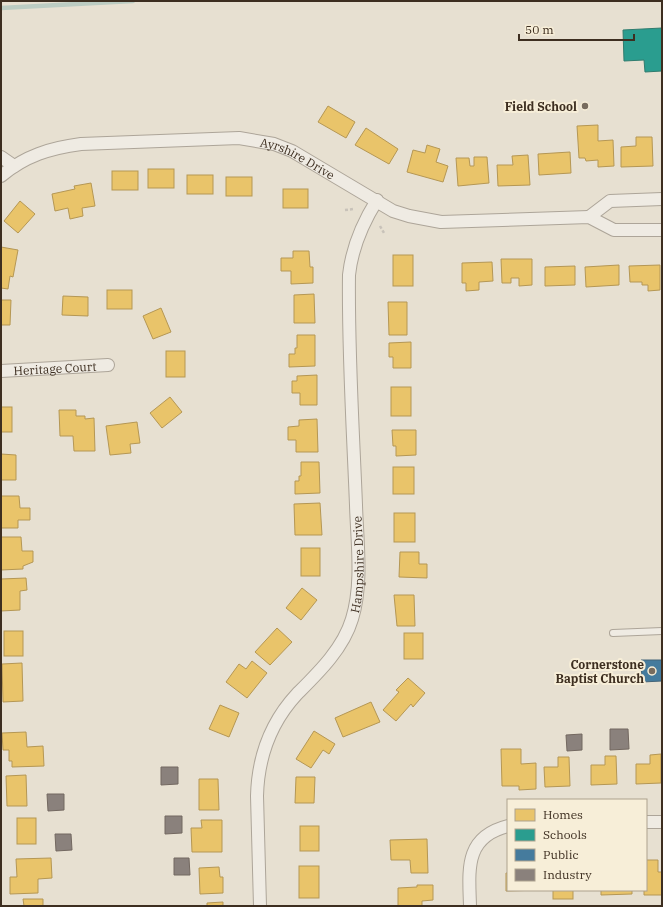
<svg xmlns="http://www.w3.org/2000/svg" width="663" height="907" viewBox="0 0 663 907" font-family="'IBM Plex Serif',serif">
  <rect width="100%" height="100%" fill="#e7e0d1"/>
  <g fill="#e9c46a" stroke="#b59754">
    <polygon points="328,106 355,122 346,138 318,122"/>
    <polygon points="598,125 598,141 613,140 614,166 598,167 598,160 586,161 585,158 579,158 577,126"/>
    <polygon points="366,128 398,149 389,164 355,145"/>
    <polygon points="636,137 652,137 653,166 621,167 621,147 636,146"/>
    <polygon points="427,145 440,149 436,162 448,166 443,182 407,172 413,150 425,153"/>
    <polygon points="570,152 571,173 539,175 538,154"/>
    <polygon points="528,155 530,185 498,186 497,165 513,165 512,156"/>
    <polygon points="474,157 487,157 489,183 458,186 456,158 469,158 470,166 474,166"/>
    <rect x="148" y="169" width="26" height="19"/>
    <rect x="112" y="171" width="26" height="19"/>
    <rect x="187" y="175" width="26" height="19"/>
    <rect x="226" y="177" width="26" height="19"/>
    <polygon points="91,183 95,206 82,208 83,216 70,219 68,208 55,211 52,194 75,189 74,186"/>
    <rect x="283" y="189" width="25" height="19"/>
    <polygon points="20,201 35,214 18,233 4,221"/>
    <polygon points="1,247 18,250 13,277 10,276 8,289 1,288"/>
    <polygon points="293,251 309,251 310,267 313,267 313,283 291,284 291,271 281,271 281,258 293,258"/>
    <rect x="393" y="255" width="20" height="31"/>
    <polygon points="501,259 532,259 532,285 519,286 519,278 511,278 511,283 502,283"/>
    <polygon points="492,262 493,281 479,282 479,290 466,291 466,283 462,283 462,263"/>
    <polygon points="619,265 619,285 586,287 585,267"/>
    <polygon points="660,265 660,290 648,291 648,285 642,285 642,282 630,282 629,266"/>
    <polygon points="575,266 575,285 545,286 545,267"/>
    <rect x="107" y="290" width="25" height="19"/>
    <polygon points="314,294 315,323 294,323 294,295"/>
    <polygon points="63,296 88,297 88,316 62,315"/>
    <polygon points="1,300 11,300 10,325 1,325"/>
    <polygon points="388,302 407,302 407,335 389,335"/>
    <polygon points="161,308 171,332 153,339 143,316"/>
    <polygon points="297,335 315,335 315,366 289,367 289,354 295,354 295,348 297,348"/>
    <polygon points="411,342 411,368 393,368 393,357 389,357 389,343"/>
    <rect x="166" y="351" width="19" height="26"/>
    <polygon points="317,375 317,405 300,405 300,393 292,393 292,381 297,381 297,376"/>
    <rect x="391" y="387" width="20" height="29"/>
    <polygon points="170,397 182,412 162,428 150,413"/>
    <rect x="1" y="407" width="11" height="25"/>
    <polygon points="59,410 76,410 76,416 85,416 85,419 94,418 95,451 74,451 73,436 60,436"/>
    <polygon points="317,419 318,452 296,452 296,440 288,440 288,427 299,426 299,420"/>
    <polygon points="137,422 140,443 130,444 131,453 110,455 106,426"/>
    <polygon points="392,430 416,430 416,455 396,456 396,446 393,446"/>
    <polygon points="1,454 16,455 16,480 1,480"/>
    <polygon points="301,462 319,462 320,493 295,494 295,481 299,481 299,476 301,476"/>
    <rect x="393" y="467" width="21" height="27"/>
    <polygon points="1,496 19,496 20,508 30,508 30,520 18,520 18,528 1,528"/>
    <polygon points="320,503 322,535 295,535 294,504"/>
    <rect x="394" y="513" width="21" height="29"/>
    <polygon points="1,537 21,537 22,551 33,551 33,562 23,566 23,569 1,570"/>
    <rect x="301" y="548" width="19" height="28"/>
    <polygon points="400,552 419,552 419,564 427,564 427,578 399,577"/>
    <polygon points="26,578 27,590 20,591 20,610 1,611 1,579"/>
    <polygon points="302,588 317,600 301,620 286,608"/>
    <polygon points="394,595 414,595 415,626 397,626"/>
    <polygon points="277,628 292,642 270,665 255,652"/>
    <rect x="4" y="631" width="19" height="25"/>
    <rect x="404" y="633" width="19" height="26"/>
    <polygon points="252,661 267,673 247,698 226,682 239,664 246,669"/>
    <polygon points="22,663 23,701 3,702 2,664"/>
    <polygon points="408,678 425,693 413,707 411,704 396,721 383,710 399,692 396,690"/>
    <polygon points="371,702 380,722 343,737 335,718"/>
    <polygon points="220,705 239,713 229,737 209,729"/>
    <polygon points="314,731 335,744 329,754 323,750 311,768 296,759"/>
    <polygon points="26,732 27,747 43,746 44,766 12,767 12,761 9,761 9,750 3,750 2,733"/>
    <polygon points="501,749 521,749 521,764 536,763 536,789 519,790 519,786 502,786"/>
    <polygon points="661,754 661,783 636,784 636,764 650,764 650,755"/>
    <polygon points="605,756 616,756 617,784 591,785 591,765 605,765"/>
    <polygon points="558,757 569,757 570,786 545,787 544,767 558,767"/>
    <polygon points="26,775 27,806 7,806 6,776"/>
    <polygon points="296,777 315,777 314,803 295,803"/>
    <polygon points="199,779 218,779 219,810 199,810"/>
    <rect x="17" y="818" width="19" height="26"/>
    <polygon points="201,820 222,820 222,852 192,852 191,828 202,828"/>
    <rect x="300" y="826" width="19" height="25"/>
    <polygon points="427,839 428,873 411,873 410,860 391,860 390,840"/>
    <polygon points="51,858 52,878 38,879 38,893 10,894 10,877 17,877 16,859"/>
    <polygon points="646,860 658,860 658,872 662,872 662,895 644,895 644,890 646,890"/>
    <rect x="299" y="866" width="20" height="32"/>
    <polygon points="219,867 220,877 223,877 223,893 200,894 199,868"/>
    <polygon points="506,873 508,873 508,890 542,890 506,891"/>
    <polygon points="417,885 433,885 433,900 422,901 422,906 398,906 398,888 417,887"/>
    <rect x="553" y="890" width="20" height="9"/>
    <polygon points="601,890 632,890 632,894 601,895"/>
    <polygon points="23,899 43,899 43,906 24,906"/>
    <polygon points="223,902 223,906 207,906 207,903"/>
  </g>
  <polygon fill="#2a9d8f" stroke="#307c6e" points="662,28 662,71 645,72 644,60 624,61 623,30"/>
  <polygon fill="#457b9d" stroke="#436478" points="641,660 662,660 662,681 642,682"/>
  <g fill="#8a817c" stroke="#736860">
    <polygon points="610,729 628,729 629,749 610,750"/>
    <polygon points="582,734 582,750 567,751 566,735"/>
    <polygon points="161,767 178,767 178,784 161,785"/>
    <polygon points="47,794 64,794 64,810 48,811"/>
    <polygon points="165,816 182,816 182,833 165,834"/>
    <polygon points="55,834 71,834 72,850 56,851"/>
    <polygon points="174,858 189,858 190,875 174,875"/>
  </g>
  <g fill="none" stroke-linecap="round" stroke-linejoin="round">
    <polyline stroke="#bcccc2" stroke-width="4.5" points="1,8 133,1"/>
    <g stroke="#ada599" stroke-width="8">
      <polyline id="service" points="613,633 662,631"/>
    </g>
    <g stroke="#ada599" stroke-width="14">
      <g id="minor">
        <polyline points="1,157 14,166"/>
        <path id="s1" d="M1 176C25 156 50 148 81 144L239 138 274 144 292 151 393 211 409 216 441 222 589 217 614 230H662"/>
        <polyline points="589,217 610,201 662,199"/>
        <path id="s2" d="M1 371 108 365"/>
        <polyline points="646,822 662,822"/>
        <path id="s3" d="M260 906 257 796C258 758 271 722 297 694 318 673 343 649 352 619 363 584 357 541 356 505 353 429 348 352 349 275 352 247 362 224 377 200"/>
        <path d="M470 906C469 870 464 837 508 826"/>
      </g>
    </g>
    <g stroke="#c8c2b9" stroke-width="2.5" stroke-dasharray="3 2" stroke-linecap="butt">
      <polyline points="345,210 354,209"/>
      <polyline points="380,226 384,233"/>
    </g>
    <use href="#service" stroke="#efebe3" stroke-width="6"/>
    <use href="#minor" stroke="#efebe3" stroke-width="12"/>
  </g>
  <g fill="#786c5e" stroke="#f7eed8" stroke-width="1.5">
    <circle cx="585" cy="106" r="4"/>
    <circle cx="652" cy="671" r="4"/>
  </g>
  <g text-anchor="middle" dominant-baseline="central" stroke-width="4" stroke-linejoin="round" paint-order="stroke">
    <g font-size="12" font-weight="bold" fill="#3d2e20" stroke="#f7eed8" text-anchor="end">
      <text x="577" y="106">Field School</text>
      <text x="644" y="664">Cornerstone<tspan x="644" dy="14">Baptist Church</tspan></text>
    </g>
    <g font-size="12" fill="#3d2e20" stroke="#f7eed8">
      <text stroke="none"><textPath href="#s1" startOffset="308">Ayrshire Drive</textPath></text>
      <text stroke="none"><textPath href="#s2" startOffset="54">Heritage Court</textPath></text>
      <text stroke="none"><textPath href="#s3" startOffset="371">Hampshire Drive</textPath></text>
    </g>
  </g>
  <rect width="663" height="907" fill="none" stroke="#3d2e20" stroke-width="4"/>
  <rect x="507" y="799" width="140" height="92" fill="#f7eed8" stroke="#ada18e"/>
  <rect x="515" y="809" width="20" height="12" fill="#e9c46a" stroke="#ada18e"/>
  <text x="543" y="819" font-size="12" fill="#3d2e20">Homes</text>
  <rect x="515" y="829" width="20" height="12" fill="#2a9d8f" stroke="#ada18e"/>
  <text x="543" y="839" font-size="12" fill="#3d2e20">Schools</text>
  <rect x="515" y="849" width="20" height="12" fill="#457b9d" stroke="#ada18e"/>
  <text x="543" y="859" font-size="12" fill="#3d2e20">Public</text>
  <rect x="515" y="869" width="20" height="12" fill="#8a817c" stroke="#ada18e"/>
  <text x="543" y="879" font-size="12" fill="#3d2e20">Industry</text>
  <path d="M519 34v6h115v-6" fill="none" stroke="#3d2e20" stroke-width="2"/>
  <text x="525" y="34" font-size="12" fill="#3d2e20" stroke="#f7eed8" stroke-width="3" paint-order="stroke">50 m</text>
</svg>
